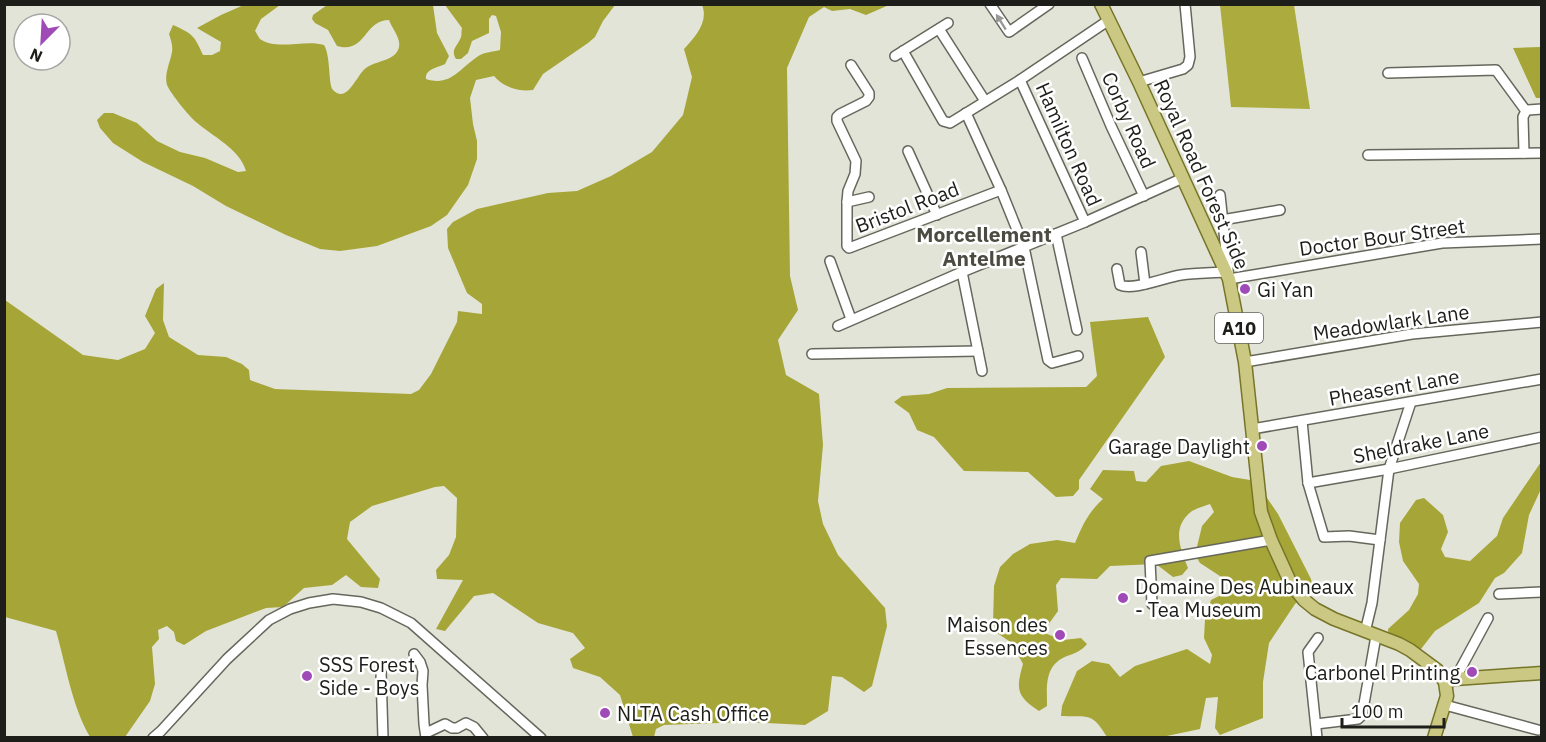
<svg xmlns="http://www.w3.org/2000/svg" width="1546" height="742" viewBox="0 0 1546 742" font-family="'IBM Plex Sans',sans-serif">
  <rect width="100%" height="100%" fill="#e3e4d8"/>
  <g fill="#a6a537">
    <path d="M246 4 280 5 261 19 255 31C256 32 259 38 260 39 277 51 305 39 324 45 331 56 328 85 333 90 347 105 357 74 366 68 375 61 393 61 398 50 403 40 392 29 389 20 364 20 366 54 337 46L328 30 315 23 312 19 313 15 327 5H433L437 33 449 56 445 64C437 68 425 69 426 79 450 87 459 69 477 57 484 52 492 52 500 50L501 32 496 16 492 15 489 19V33L472 41 468 53 461 59H456C450 49 458 46 461 37 462 34 461 31 462 28L445 5H615L603 21 595 37 588 43 543 74 533 90C519 92 503 87 494 76L476 80 470 98 473 124 477 141V159L468 185 447 215 431 226 377 246 340 251 320 249 286 235 226 206 193 186 143 162 113 143 100 128 97 120 104 113H113L137 123 157 141 180 152 205 158 238 172 246 171C240 149 212 136 196 122 188 115 171 94 167 85 164 74 170 63 172 52 173 46 171 40 169 34L173 25C193 34 194 35 203 55H212L220 51 221 42 197 28 221 15Z"/>
    <path d="M702 5H889L866 15 850 9 832 11 824 7 809 17 787 68 790 276 798 310 778 340 786 375 819 394 823 445 818 501 823 524 838 555 885 608 887 626 872 686 864 692 842 677 832 676 828 711 805 725 745 722 664 725 656 729 654 737H633L620 695 600 677 573 668 570 659 585 648 573 633 538 623 493 593 474 596 445 631 436 629 463 580 437 579 436 570 449 555 456 537 457 498 444 486 435 487 372 506 350 522 347 539 380 579 378 588 361 587 346 575 332 585 304 588 283 607 266 608 206 631 184 645 176 641 174 632 167 626 158 630 159 639 152 647 155 684 150 701 125 737H90C72 706 66 666 56 631L5 617V300L83 355 118 360 145 349 155 333 145 316 156 289 164 283 163 320 169 337 198 355 226 357 242 364 249 370 250 380 275 389 411 394 419 390 431 374 457 322 458 311 482 314V304L467 293 448 248 447 229 453 222 477 209 548 193 577 191 611 176 652 152 683 115 692 77 684 49C695 37 709 22 702 5Z"/>
    <polygon points="1541,47 1541,98 1536,98 1513,48"/>
    <polygon points="1148,317 1165,357 1079,480 1079,489 1073,496 1056,497 1028,472 964,471 934,437 917,430 909,413 894,402 902,396 929,394 947,388 1086,387 1097,376 1090,322"/>
    <path d="M1189 461 1232 477 1250 480 1263 492 1278 514 1311 579 1313 588 1295 604 1269 643 1263 682V718L1220 735 1215 728 1218 697 1206 698 1200 729 1162 737H1107C1092 712 1089 717 1061 716L1062 706 1077 671 1092 661 1109 664 1120 677 1135 666 1187 649 1210 664 1212 655 1204 638 1205 619 1211 600 1227 592 1229 582 1200 563 1195 555 1202 526 1214 512 1210 504C1205 506 1197 508 1192 511 1171 527 1180 548 1188 568L1182 575 1173 577 1156 564 1110 566 1097 579 1061 578 1056 585 1058 611 1048 625 1047 634 1063 640 1081 638 1087 644C1081 651 1076 653 1067 656 1044 665 1047 686 1047 706L1039 711C1016 696 1016 689 1023 664L1012 643 997 633 993 624 994 586 1000 567 1013 554 1030 544 1057 540 1075 543C1083 524 1088 513 1103 499L1090 489 1103 470 1134 471 1136 481 1146 482 1161 466Z"/>
    <polygon points="1541,462 1541,489 1529,515 1522,553 1504,573 1495,578 1479,603 1435,631 1421,649 1389,639 1388,629 1409,610 1418,594 1419,584 1403,561 1399,542 1400,523 1416,500 1424,498 1443,515 1448,532 1441,549 1445,557 1470,561 1497,536 1503,518"/>
  </g>
  <polygon fill="#acab3e" points="1220,5 1294,5 1310,109 1231,107"/>
  <g fill="none" stroke-linecap="round" stroke-linejoin="round">
    <g stroke="#66675c" stroke-width="12">
      <g id="minor">
        <polyline points="990,4 1009,32 1049,4"/>
        <polyline points="939,29 985,101"/>
        <polyline points="903,51 943,121 950,123 1020,80 1109,20"/>
        <polyline points="895,56 948,23"/>
        <polyline points="1082,58 1111,126 1144,196"/>
        <polyline points="851,65 869,93 869,97 866,101 840,114 837,117 837,121 856,161 855,174 848,191 847,202 847,246 849,248 1001,190"/>
        <polyline points="1388,73 1496,70 1526,111"/>
        <polyline points="1020,80 1085,222"/>
        <polyline points="1139,82 1183,69 1188,65 1190,57 1185,4"/>
        <polyline points="1526,111 1528,110 1542,109"/>
        <polyline points="966,113 1001,190 1024,247 1048,360 1052,363 1078,356"/>
        <polyline points="908,151 937,215"/>
        <polyline points="1524,153 1523,117 1526,111"/>
        <polyline points="1368,155 1542,153"/>
        <polyline points="1220,195 1229,279 1442,243 1542,239"/>
        <polyline points="847,202 869,197"/>
        <polyline points="1222,220 1280,210"/>
        <polyline points="1056,234 1077,330"/>
        <polyline points="1141,252 1145,284"/>
        <polyline points="830,261 851,319"/>
        <path d="M1117 269 1120 285C1133 291 1166 277 1181 275 1195 273 1210 273 1225 272"/>
        <polyline points="962,272 982,371"/>
        <polyline points="838,326 962,272 1085,222 1183,178"/>
        <polyline points="812,354 978,351"/>
        <polyline points="1245,362 1412,334 1542,322"/>
        <polyline points="1302,421 1308,483 1324,537 1349,536 1380,540"/>
        <polyline points="1252,429 1542,379"/>
        <polyline points="1308,483 1389,469 1542,437"/>
        <polyline points="1499,594 1542,592"/>
        <polyline points="1152,604 1150,561 1271,540"/>
        <polyline points="1365,632 1372,603 1389,469 1411,402"/>
        <polyline points="414,654 420,662 423,671 422,685 424,724 426,738"/>
        <polyline points="381,672 383,738"/>
        <polyline points="1455,679 1488,618"/>
        <polyline points="1445,705 1538,730"/>
        <polyline points="1316,724 1358,719 1362,715 1376,636"/>
        <polyline points="426,733 445,724 452,728 457,728 466,723 474,727 483,738"/>
        <polyline points="153,738 161,731 227,659 269,620 290,609 309,603 333,599 361,602 381,608 411,623 541,738"/>
        <polyline points="1317,738 1308,652 1318,638"/>
      </g>
    </g>
    <g stroke="#767527" stroke-width="15">
      <g id="major">
        <polyline points="1101,4 1139,82 1229,279 1245,362 1261,512 1271,540 1291,584 1304,600 1315,609 1334,619 1399,644 1410,650 1437,670 1445,682 1447,696 1434,738"/>
        <polyline points="1445,682 1455,679 1542,673"/>
      </g>
    </g>
    <use href="#minor" stroke="#fff" stroke-width="9"/>
    <use href="#major" stroke="#cac882" stroke-width="12"/>
  </g>
  <defs><path id="oneway-solid" d="M-6-.8H1V-3.2L6.5 0L1 3.2V.8H-6Z" transform="scale(1.5)"/></defs>
  <use fill="#999998" href="#oneway-solid" transform="translate(1001 22) rotate(-122)"/>
  <g fill="#a04ab7" stroke="#fff" stroke-width="2">
    <circle cx="1245" cy="289" r="6"/>
    <circle cx="1262" cy="446" r="6"/>
    <circle cx="1123" cy="598" r="6"/>
    <circle cx="1060" cy="635" r="6"/>
    <circle cx="1472" cy="672" r="6"/>
    <circle cx="307" cy="676" r="6"/>
    <circle cx="605" cy="713" r="6"/>
  </g>
  <g text-anchor="middle" dominant-baseline="central" stroke-width="5" stroke-linejoin="round" paint-order="stroke">
    <rect fill="#fff" stroke="#61615e" stroke-width="1.5" x="1215" y="313" width="48" height="30" rx="4.5"/>
    <g font-size="18" font-weight="bold" fill="#1d1d19">
      <text x="1239" y="328">A10</text>
    </g>
    <g font-size="20" fill="#1d1d19" stroke="#fff">
      <text transform="translate(1129 120) rotate(66)">Corby Road</text>
      <text transform="translate(1069 144) rotate(66)">Hamilton Road</text>
      <text transform="translate(1202 174) rotate(66)">Royal Road Forest Side</text>
      <text transform="translate(907 207) rotate(-21)">Bristol Road</text>
      <text transform="translate(1382 237) rotate(-8)">Doctor Bour Street</text>
      <text transform="translate(1391 322) rotate(-8)">Meadowlark Lane</text>
      <text transform="translate(1394 387) rotate(-10)">Pheasent Lane</text>
      <text transform="translate(1421 443) rotate(-11)">Sheldrake Lane</text>
    </g>
    <g font-size="20" fill="#1d1d19" stroke="#fff" text-anchor="start">
      <text x="1257" y="289">Gi Yan</text>
      <text x="1250" y="446" text-anchor="end">Garage Daylight</text>
      <text x="1135" y="586">Domaine Des Aubineaux<tspan x="1135" dy="23">- Tea Museum</tspan></text>
      <text x="1048" y="624" text-anchor="end">Maison des<tspan x="1048" dy="23">Essences</tspan></text>
      <text x="319" y="664">SSS Forest<tspan x="319" dy="23">Side - Boys</tspan></text>
      <text x="1460" y="672" text-anchor="end">Carbonel Printing</text>
      <text x="617" y="713">NLTA Cash Office</text>
    </g>
    <g font-size="21" font-weight="bold" fill="#4b4b41" stroke="#fff">
      <text x="984" y="234">Morcellement<tspan x="984" dy="24">Antelme</tspan></text>
    </g>
  </g>
  <rect width="1546" height="742" fill="none" stroke="#1d1d19" stroke-width="12"/>
  <g transform="translate(42 42) rotate(204)"><circle r="28" fill="#ffffff" stroke="#a5a5a3" stroke-width="1.5"/>
  <path d="M0-4.5L10 22L0 15L-10 22Z" fill="#a04ab7"/>
  <text y="-9" font-size="16" font-weight="bold" text-anchor="middle" fill="#1d1d19">N</text>
  </g>
  <path d="M1342 718v9h102v-9" fill="none" stroke="#1d1d19" stroke-width="3"/>
  <text x="1351" y="718" font-size="18" fill="#1d1d19" stroke="#ffffff" stroke-width="4.5" paint-order="stroke">100 m</text>
</svg>
